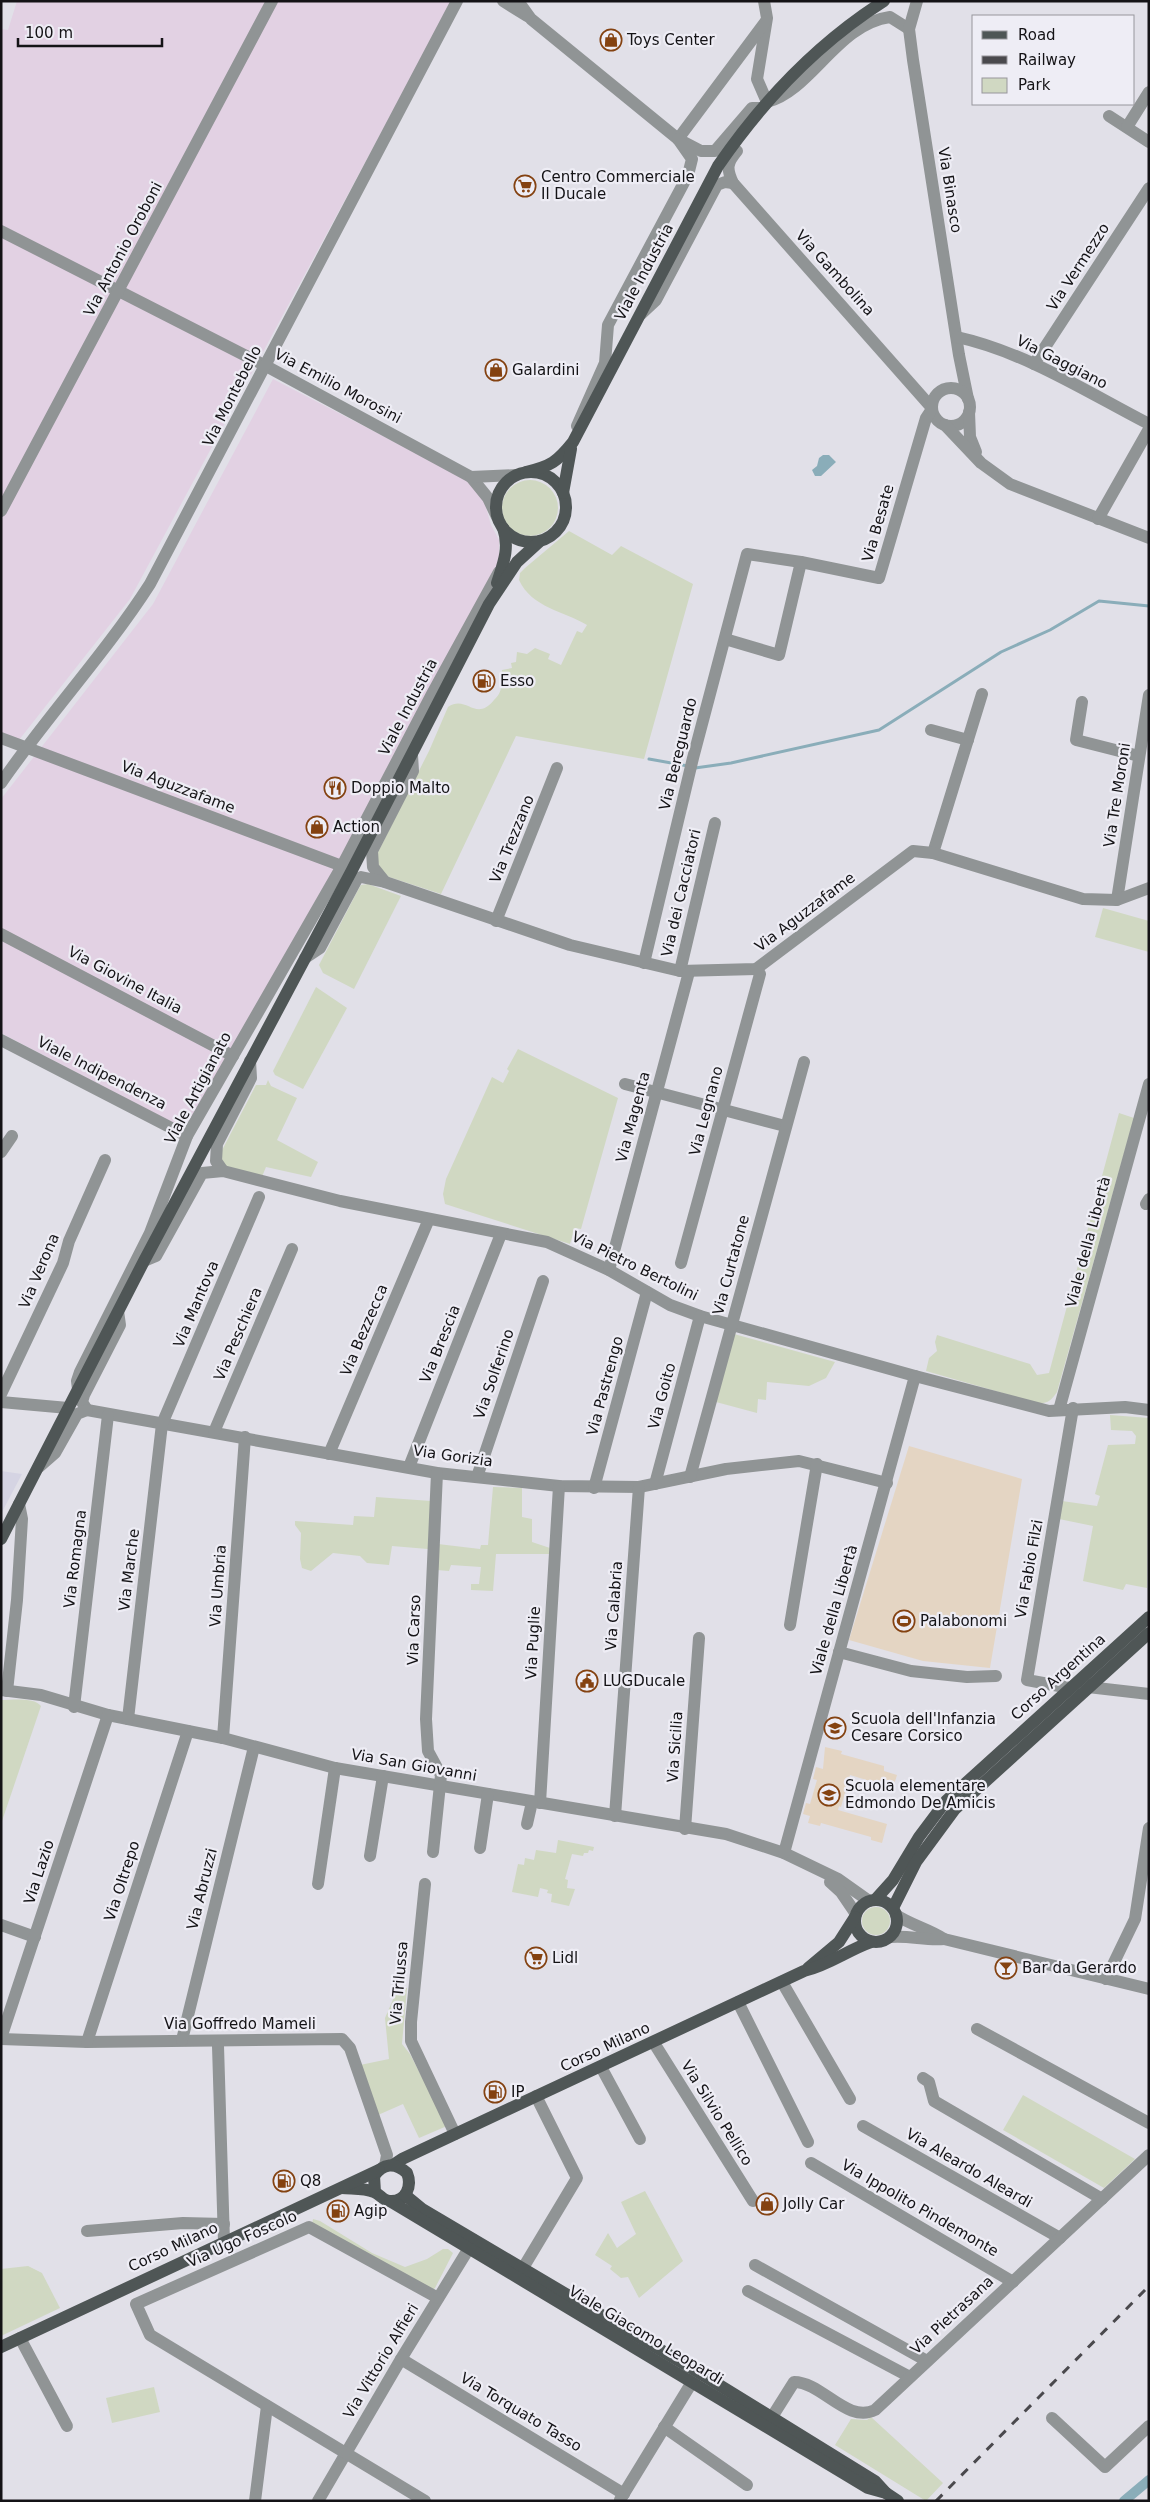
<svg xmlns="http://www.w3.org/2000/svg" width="1150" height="2502" viewBox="0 0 1150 2502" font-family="'DejaVu Sans',sans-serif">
  <rect width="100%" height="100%" fill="#e1e0e8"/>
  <polygon fill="#d5d4e3" points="1,1471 22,1474 1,1514"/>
  <g fill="#e2d1e3">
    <polygon points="17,1 452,1 130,599 19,740 1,733 1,29 8,30"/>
    <polygon points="273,379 474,483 485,504 491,525 499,540 499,564 343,859 192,1119 179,1126 1,1033 1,799 153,604"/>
  </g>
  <g fill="#e4d5c3">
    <polygon points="909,1446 1022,1479 990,1668 923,1661 849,1640"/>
    <polygon points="825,1747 842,1751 841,1754 884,1766 884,1771 897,1775 893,1788 850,1775 841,1807 839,1806 838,1810 887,1824 882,1843 871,1840 871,1837 821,1823 820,1826 808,1823 810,1816 803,1814 806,1803 810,1804 817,1780 813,1779 816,1767 823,1769"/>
  </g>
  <g fill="#d0d8c2">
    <circle cx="530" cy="508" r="28"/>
    <path d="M569 531 612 555 621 546 693 584 644 759 516 736 441 894 389 877 379 869 377 854 429 751 448 707C467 694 475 723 494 700 498 696 501 692 501 686 502 681 501 675 502 670L512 668 511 663 516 662 517 652 527 654 535 648 550 654 548 659 561 665 577 631 582 633 587 625C564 611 532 608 519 580L520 573 525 568Z"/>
    <polygon points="368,884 401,896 354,989 323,973 319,965 358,890 361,885"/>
    <polygon points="1103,908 1149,921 1149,952 1095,937"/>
    <polygon points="316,987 347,1008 303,1089 275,1075 273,1071"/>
    <polygon points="518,1049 618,1098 581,1229 575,1228 570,1244 445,1204 443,1194 446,1179 492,1077 503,1083 509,1071 507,1069"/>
    <polygon points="268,1080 271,1086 297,1098 277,1140 318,1162 311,1177 266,1167 261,1179 229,1171 219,1156 256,1085 266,1085"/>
    <path d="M1119 1113 1134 1118 1057 1392C1051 1401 1047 1404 1037 1403L926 1371 929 1358 937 1351 935 1342 937 1335 1030 1364 1037 1375 1049 1373Z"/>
    <polygon points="734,1334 835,1362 826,1378 809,1386 767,1382 766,1400 758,1399 757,1413 716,1402"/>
    <polygon points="1110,1415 1149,1418 1147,1588 1126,1584 1123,1590 1083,1581 1093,1526 1059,1519 1062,1501 1097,1506 1100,1496 1095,1494 1108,1445 1135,1444 1136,1436 1132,1431 1111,1430"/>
    <polygon points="493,1487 522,1488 522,1517 532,1519 532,1542 550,1548 549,1554 496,1554 493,1591 471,1590 471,1584 479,1584 481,1567 451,1565 449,1571 437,1570 438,1544 480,1549 481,1545 488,1545"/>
    <polygon points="376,1497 431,1501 428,1549 392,1546 389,1565 367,1563 360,1556 333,1553 311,1571 302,1568 300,1559 301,1533 295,1525 295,1521 353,1525 354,1516 374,1517"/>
    <path d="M1 1700C13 1700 34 1697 41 1706L1 1824Z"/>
    <polygon points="558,1840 594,1847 593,1851 589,1850 588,1853 584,1853 583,1856 572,1854 565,1879 568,1880 567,1888 575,1889 569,1906 551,1902 552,1894 547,1893 548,1890 540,1888 538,1897 512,1892 518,1864 524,1865 525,1858 534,1860 536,1850 556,1853"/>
    <circle cx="876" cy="1921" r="14"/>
    <polygon points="398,1988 407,1988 402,2044 410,2054 447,2126 419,2138 403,2104 378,2115 360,2065 389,2059 385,2018"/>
    <polygon points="1023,2095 1135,2159 1104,2188 1003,2130"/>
    <polygon points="645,2191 683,2261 639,2298 628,2277 621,2278 610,2269 612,2266 595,2255 608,2233 617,2248 636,2234 621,2202"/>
    <polygon points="313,2219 320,2221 372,2253 405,2267 427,2259 443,2249 448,2249 453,2253 435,2288 431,2291 312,2224"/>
    <polygon points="28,2266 42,2273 60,2308 1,2336 1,2269"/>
    <polygon points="154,2387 160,2412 112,2423 106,2398"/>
    <polygon points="871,2417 943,2483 926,2501 835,2445 851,2419 867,2420"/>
  </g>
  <polygon fill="#8aadb9" points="823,455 829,455 836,462 821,476 815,476 812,470 817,466 819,458"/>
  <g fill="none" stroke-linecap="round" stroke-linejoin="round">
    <g stroke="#8aadb9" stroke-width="3">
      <polyline points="649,759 688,766"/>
      <polyline points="695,768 731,763 879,730 1001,652 1050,630 1099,601 1149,606"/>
    </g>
    <polyline stroke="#8aadb9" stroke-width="10" points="1124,2501 1149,2480"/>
    <g stroke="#909495" stroke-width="12">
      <polyline points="503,1 527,16"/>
      <polyline points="518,1 531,19 678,139 701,151 715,151 752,108 762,108"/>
      <path d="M764 1 767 18 757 79 767 102C812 90 837 24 890 17L909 29"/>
      <polyline points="917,1 909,29 913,60 959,355 968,399"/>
      <polyline points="1109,116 1149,142"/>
      <polyline points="1127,127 1149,92"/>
      <polyline points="678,139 766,21"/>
      <path d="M737 151C727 163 726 168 733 183L932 408"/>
      <polyline points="1,231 266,366 471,477 488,498 497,517"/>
      <polyline points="641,314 656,300 717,185 725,182 733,183"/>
      <path d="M957 337C1025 352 1087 392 1149 424"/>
      <polyline points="1034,364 1149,188"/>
      <circle cx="951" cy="407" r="19"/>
      <polyline points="969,412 970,437 976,452"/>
      <polyline points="945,425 981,463 1010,484 1149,538"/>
      <polyline points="577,426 605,363 608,325 688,175 692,159 678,139"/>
      <polyline points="471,477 517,475"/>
      <polyline points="1,511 272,1"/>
      <polyline points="1098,519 1149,429"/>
      <polyline points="725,639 779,655 801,562"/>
      <polyline points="1082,702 1076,740 1139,756"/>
      <polyline points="931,730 968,740"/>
      <polyline points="1,738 342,866"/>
      <path d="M1 783C48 715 105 654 150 584L457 1"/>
      <polyline points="933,853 982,694"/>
      <polyline points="385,882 373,867 372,851 413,771 412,755"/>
      <polyline points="1117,900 1149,695"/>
      <polyline points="496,921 557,768"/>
      <polyline points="1,934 233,1056"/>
      <polyline points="305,958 320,948 357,879 361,877 385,882 570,945 680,971 756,969 913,851 933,853 1083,899 1117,900 1149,888"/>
      <polyline points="644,963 693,758 747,554 801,562 879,578 926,418 932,409"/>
      <polyline points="680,971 715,823"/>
      <polyline points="1,1040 187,1136"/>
      <polyline points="625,1084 785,1126"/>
      <polyline points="1,1152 12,1136"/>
      <polyline points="223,1171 216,1161 217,1144 251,1078 250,1061"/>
      <polyline points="1146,1204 1149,1199"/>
      <polyline points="144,1261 156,1256 202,1173 223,1171 340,1201 547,1242 609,1270 670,1305 700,1316 915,1376 1049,1411 1125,1407 1149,1410"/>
      <polyline points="681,1263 760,974 756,969"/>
      <polyline points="609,1270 689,972"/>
      <polyline points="78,1389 77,1381 80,1372 150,1233 187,1136 342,866 432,694 499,572"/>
      <polyline points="1,1394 63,1263 69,1241 105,1160"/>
      <polyline points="1,1402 68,1408"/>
      <polyline points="1073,1408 1027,1680 1070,1688 1076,1694"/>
      <polyline points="87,1410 437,1473 559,1486 639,1487 726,1469 799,1461 887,1483"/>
      <polyline points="87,1410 82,1402 84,1395 120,1325 118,1311"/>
      <polyline points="1059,1410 1149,1084"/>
      <polyline points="214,1432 292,1249"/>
      <polyline points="329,1454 429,1219"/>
      <polyline points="39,1467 55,1453 77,1414 87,1410"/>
      <polyline points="409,1467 501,1234"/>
      <polyline points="477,1477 543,1281"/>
      <polyline points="690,1477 804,1062"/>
      <polyline points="655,1484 700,1316"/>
      <polyline points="594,1488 647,1292"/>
      <polyline points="790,1625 817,1464"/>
      <polyline points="839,1652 911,1671 967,1677 996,1676"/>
      <polyline points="1084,1682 1088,1687 1149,1694"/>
      <polyline points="1,1690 41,1695 108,1715 223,1738 335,1768 726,1834 784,1853 838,1879 869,1901"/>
      <polyline points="7,1691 17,1600 22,1519 19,1504"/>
      <polyline points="74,1707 108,1415"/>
      <polyline points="128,1719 162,1424 259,1197"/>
      <polyline points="223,1738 245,1437"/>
      <polyline points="540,1803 559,1486"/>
      <polyline points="615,1816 639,1487"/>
      <polyline points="527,1824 532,1802"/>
      <polyline points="685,1829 699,1638"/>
      <polyline points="480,1848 488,1794"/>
      <polyline points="433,1852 441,1775 428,1751 426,1719 437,1473"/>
      <polyline points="784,1853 915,1376"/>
      <polyline points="370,1856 383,1776"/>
      <polyline points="830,1882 841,1892 856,1914"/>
      <polyline points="318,1884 335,1768"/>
      <polyline points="425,1884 411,2022 411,2041 455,2134"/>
      <path d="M896 1915C911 1925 929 1929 944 1939L1149 1989"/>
      <polyline points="1,1925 35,1937"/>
      <path d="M890 1937C909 1935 926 1941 944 1939"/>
      <polyline points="1106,1979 1135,1919 1149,1828"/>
      <polyline points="782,1982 850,2099"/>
      <polyline points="738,2002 808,2142"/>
      <polyline points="977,2029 1149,2123"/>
      <polyline points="1,2038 108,1715"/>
      <polyline points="1,2039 87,2042 342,2039 350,2048 387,2155 385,2166"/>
      <polyline points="182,2040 254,1747"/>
      <polyline points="87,2042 188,1731"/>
      <polyline points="654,2043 753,2201"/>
      <polyline points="218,2046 224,2242"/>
      <polyline points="601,2067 640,2139"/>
      <polyline points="923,2078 929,2082 934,2101 1102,2199"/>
      <polyline points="863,2126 1060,2238"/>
      <polyline points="811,2163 1013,2282"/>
      <polyline points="87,2231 183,2223 224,2224"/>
      <polyline points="755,2265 927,2361"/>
      <polyline points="523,2268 577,2178 536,2096"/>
      <polyline points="748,2291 910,2377"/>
      <polyline points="20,2338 67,2426"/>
      <polyline points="401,2359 624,2494"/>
      <path d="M772 2417 794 2382C822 2382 847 2424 875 2410L1149 2155"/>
      <polyline points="1052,2418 1105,2467 1149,2426"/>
      <polyline points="664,2427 747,2485"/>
      <polyline points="620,2500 697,2374"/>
      <polyline points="255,2501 267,2406"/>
      <polyline points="318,2501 401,2359 474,2240"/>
      <polyline points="425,2501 150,2335 136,2304 309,2227 438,2298"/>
    </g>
    <g stroke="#4f5656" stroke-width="12">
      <circle cx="531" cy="507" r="35"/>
      <path d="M526 472C551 466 557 462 573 442L718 166C762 102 818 43 884 1"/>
      <polyline points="563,493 571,449"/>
      <path d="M497 583C503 564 510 548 503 528"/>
      <polyline points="1,1539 144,1261 351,872 489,604 517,562 540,541"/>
      <circle cx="876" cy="1921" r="21"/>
      <polyline points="875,1900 893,1880 919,1837 946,1801 1149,1617"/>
      <polyline points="893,1908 916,1862 955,1809 1149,1633"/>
      <polyline points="808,1968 839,1942 855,1917"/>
      <path d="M393 2165 402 2159 804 1971C829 1965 848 1950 871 1942"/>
      <path d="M342 2188C352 2189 365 2188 374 2192 380 2194 383 2201 390 2201 407 2202 412 2185 407 2173 395 2162 383 2163 374 2176L375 2192"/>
      <polyline points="405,2195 422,2209 698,2372 875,2481 886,2493"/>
      <polyline points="390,2201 868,2488 886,2493 898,2501"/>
      <polyline points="1,2347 379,2170"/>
    </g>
    <polyline stroke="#4a494d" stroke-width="3" stroke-dasharray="9 9" stroke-linecap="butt" points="936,2501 1149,2286"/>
  </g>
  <defs>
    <g id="shop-ring" transform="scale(1.125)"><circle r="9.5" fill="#eeedf5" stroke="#844211" stroke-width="1.5"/><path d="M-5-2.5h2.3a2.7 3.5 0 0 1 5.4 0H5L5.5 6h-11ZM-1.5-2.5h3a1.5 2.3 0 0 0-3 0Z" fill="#844211"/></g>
    <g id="supermarket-ring" transform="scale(1.125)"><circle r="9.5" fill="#eeedf5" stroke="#844211" stroke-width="1.5"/><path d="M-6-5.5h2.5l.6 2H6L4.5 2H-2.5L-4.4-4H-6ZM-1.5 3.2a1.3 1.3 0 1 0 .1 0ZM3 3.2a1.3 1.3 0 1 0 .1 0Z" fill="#844211"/></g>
    <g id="fuel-ring" transform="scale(1.125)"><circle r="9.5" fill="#eeedf5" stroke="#844211" stroke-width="1.5"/><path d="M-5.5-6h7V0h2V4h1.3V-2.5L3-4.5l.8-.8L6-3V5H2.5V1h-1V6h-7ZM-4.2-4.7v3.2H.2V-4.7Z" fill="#844211"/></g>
    <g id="restaurant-ring" transform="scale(1.125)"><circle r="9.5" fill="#eeedf5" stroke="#844211" stroke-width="1.5"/><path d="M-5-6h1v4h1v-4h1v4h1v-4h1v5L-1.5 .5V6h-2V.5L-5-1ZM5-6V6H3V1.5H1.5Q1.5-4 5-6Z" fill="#844211"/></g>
    <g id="stadium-ring" transform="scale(1.125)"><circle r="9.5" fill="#eeedf5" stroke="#844211" stroke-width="1.5"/><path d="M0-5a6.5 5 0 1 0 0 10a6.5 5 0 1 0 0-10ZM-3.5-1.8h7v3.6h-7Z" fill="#844211"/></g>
    <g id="civic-ring" transform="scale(1.125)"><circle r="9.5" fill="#eeedf5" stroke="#844211" stroke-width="1.5"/><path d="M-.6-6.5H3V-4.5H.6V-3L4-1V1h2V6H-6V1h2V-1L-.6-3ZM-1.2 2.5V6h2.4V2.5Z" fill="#844211"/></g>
    <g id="school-ring" transform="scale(1.125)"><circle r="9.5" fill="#eeedf5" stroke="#844211" stroke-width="1.5"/><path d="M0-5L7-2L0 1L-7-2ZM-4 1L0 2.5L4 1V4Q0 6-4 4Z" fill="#844211"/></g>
    <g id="bar-ring" transform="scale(1.125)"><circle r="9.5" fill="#eeedf5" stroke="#844211" stroke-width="1.5"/><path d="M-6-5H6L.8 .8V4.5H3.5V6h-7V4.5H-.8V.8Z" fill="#844211"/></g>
  </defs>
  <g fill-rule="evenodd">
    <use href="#shop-ring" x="611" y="40"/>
    <use href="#supermarket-ring" x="525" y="186"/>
    <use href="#shop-ring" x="496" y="370"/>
    <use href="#fuel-ring" x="484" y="681"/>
    <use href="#restaurant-ring" x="335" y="788"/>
    <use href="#shop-ring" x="317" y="827"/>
    <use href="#stadium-ring" x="904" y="1621"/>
    <use href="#civic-ring" x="587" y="1681"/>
    <use href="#school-ring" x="835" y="1728"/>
    <use href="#school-ring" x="829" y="1795"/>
    <use href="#supermarket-ring" x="536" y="1958"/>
    <use href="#bar-ring" x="1006" y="1968"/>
    <use href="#fuel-ring" x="495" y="2092"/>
    <use href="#fuel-ring" x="284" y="2181"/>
    <use href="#shop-ring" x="767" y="2204"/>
    <use href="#fuel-ring" x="338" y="2211"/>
  </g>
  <g text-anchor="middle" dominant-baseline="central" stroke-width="4.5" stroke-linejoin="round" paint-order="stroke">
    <g font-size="15" fill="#141316" stroke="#eeedf5" text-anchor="start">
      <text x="627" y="40">Toys Center</text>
      <text x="541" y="177">Centro Commerciale<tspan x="541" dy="17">Il Ducale</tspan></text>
      <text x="512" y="370">Galardini</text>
      <text x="500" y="681">Esso</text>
      <text x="351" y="788">Doppio Malto</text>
      <text x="333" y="827">Action</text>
      <text x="920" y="1621">Palabonomi</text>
      <text x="603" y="1681">LUGDucale</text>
      <text x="851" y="1719">Scuola dell'Infanzia<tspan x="851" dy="17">Cesare Corsico</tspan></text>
      <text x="845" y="1786">Scuola elementare<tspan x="845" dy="17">Edmondo De Amicis</tspan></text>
      <text x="552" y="1958">Lidl</text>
      <text x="1022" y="1968">Bar da Gerardo</text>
      <text x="511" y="2092">IP</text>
      <text x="300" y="2181">Q8</text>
      <text x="783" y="2204">Jolly Car</text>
      <text x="354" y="2211">Agip</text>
    </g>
    <g font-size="15" fill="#141316" stroke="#eeedf5">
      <text transform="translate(950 190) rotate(81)">Via Binasco</text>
      <text transform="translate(123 249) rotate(-62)">Via Antonio Oroboni</text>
      <text transform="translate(1078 267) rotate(-57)">Via Vermezzo</text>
      <text transform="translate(644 272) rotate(-62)">Viale Industria</text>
      <text transform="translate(835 273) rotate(48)">Via Gambolina</text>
      <text transform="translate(1062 362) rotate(27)">Via Gaggiano</text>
      <text transform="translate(338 386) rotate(28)">Via Emilio Morosini</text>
      <text transform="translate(232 396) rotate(-63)">Via Montebello</text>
      <text transform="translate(878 523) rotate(-74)">Via Besate</text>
      <text transform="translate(408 707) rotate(-62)">Viale Industria</text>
      <text transform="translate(678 754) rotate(-76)">Via Bereguardo</text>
      <text transform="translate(178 787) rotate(21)">Via Aguzzafame</text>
      <text transform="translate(1117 795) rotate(-81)">Via Tre Moroni</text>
      <text transform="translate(512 839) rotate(-68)">Via Trezzano</text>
      <text transform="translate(681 893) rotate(-77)">Via dei Cacciatori</text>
      <text transform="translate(805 912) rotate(-37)">Via Aguzzafame</text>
      <text transform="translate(125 980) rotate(28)">Via Giovine Italia</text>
      <text transform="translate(102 1073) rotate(27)">Viale Indipendenza</text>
      <text transform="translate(198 1088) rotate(-62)">Viale Artigianato</text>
      <text transform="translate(706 1111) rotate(-75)">Via Legnano</text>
      <text transform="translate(633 1117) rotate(-75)">Via Magenta</text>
      <text transform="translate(1088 1242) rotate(-75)">Viale della Libertà</text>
      <text transform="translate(731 1265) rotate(-75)">Via Curtatone</text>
      <text transform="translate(635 1266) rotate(26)">Via Pietro Bertolini</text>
      <text transform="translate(39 1271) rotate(-67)">Via Verona</text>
      <text transform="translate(196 1304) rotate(-67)">Via Mantova</text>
      <text transform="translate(364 1330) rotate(-67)">Via Bezzecca</text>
      <text transform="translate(238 1334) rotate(-67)">Via Peschiera</text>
      <text transform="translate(440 1344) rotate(-68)">Via Brescia</text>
      <text transform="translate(494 1374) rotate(-71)">Via Solferino</text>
      <text transform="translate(605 1386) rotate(-75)">Via Pastrengo</text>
      <text transform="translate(662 1396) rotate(-75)">Via Goito</text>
      <text transform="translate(453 1456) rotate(8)">Via Gorizia</text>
      <text transform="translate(75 1559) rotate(-83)">Via Romagna</text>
      <text transform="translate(1029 1569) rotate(-80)">Via Fabio Filzi</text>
      <text transform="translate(129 1570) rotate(-83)">Via Marche</text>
      <text transform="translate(218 1586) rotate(-86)">Via Umbria</text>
      <text transform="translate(614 1606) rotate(-86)">Via Calabria</text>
      <text transform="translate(834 1610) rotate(-74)">Viale della Libertà</text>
      <text transform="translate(414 1630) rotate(-88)">Via Carso</text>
      <text transform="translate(533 1643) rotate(-87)">Via Puglie</text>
      <text transform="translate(1058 1677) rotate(-42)">Corso Argentina</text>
      <text transform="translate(675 1747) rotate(-86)">Via Sicilia</text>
      <text transform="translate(414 1765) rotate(10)">Via San Giovanni</text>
      <text transform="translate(39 1872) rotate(-72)">Via Lazio</text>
      <text transform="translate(122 1881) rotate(-72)">Via Oltrepo</text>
      <text transform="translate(202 1889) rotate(-76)">Via Abruzzi</text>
      <text transform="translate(399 1983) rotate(-85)">Via Trilussa</text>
      <text x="240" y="2024">Via Goffredo Mameli</text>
      <text transform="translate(605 2047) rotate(-25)">Corso Milano</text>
      <text transform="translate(717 2113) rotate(58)">Via Silvio Pellico</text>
      <text transform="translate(969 2168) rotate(30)">Via Aleardo Aleardi</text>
      <text transform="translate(920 2208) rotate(30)">Via Ippolito Pindemonte</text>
      <text transform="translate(242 2239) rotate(-24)">Via Ugo Foscolo</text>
      <text transform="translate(173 2247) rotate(-25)">Corso Milano</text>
      <text transform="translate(952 2315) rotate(-43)">Via Pietrasana</text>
      <text transform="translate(646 2335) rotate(31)">Viale Giacomo Leopardi</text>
      <text transform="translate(381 2361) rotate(-59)">Via Vittorio Alfieri</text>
      <text transform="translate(521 2412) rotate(31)">Via Torquato Tasso</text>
    </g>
  </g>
  <rect width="1150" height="2502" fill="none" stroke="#141316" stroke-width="5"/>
  <rect x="972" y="15" width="162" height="90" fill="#eeedf5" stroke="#97969c"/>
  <rect x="982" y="31" width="25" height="8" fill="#4f5656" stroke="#97969c"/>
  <text x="1018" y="40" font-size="15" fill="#141316">Road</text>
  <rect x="982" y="56" width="25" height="8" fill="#4a494d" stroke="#97969c"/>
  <text x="1018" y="65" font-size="15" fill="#141316">Railway</text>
  <rect x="982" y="78" width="25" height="15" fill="#d0d8c2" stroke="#97969c"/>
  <text x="1018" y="90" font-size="15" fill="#141316">Park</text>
  <path d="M18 38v8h144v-8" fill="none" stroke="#141316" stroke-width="2.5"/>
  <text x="25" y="38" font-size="15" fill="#141316" stroke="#eeedf5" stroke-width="4" paint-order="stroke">100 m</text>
</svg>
